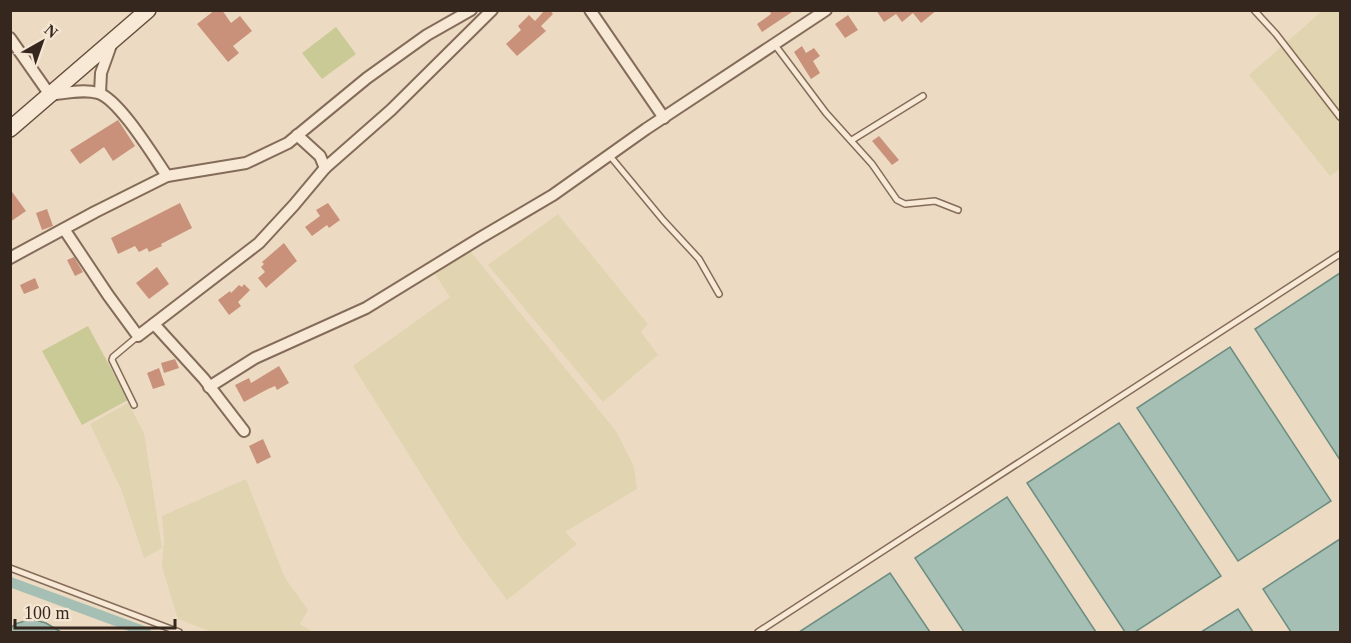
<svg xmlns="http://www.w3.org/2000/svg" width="1351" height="643" viewBox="0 0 1351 643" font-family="Georgia,serif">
  <rect width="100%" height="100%" fill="#ecdbc2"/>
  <g fill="#e1d4b0">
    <polygon points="1322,11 1340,11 1340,169 1330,176 1249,75"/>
    <polygon points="558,214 648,324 641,332 658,355 603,402 488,265"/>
    <polygon points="470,251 616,431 634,467 637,489 565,532 577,544 507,600 462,539 353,366 450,297 435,274"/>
    <polygon points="128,403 144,433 162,548 144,558 121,489 90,424"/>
    <polygon points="246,479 285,578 308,610 300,624 313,632 212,632 178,619 162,567 164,540 162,516"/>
  </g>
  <g fill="#caca97">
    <polygon points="336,27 356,54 322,79 302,53"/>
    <polygon points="88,326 128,400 82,425 42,351"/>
  </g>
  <g fill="#a5bfb4" stroke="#6c8d81" stroke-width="1.5">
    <polygon points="1340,273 1340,460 1255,329"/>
    <polygon points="1230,347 1331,501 1238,561 1137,408"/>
    <polygon points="1119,423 1221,576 1135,632 1125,632 1027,483"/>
    <polygon points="1007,497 1096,632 964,632 915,558"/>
    <polygon points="1340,539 1340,632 1291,632 1263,589"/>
    <polygon points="890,573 930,632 799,632"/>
    <polygon points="1238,609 1253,632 1201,632"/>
    <polygon points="31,619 46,623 61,632 11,632 11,628 15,624"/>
  </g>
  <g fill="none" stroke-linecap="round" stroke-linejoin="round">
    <polyline stroke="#a5bfb4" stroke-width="10" points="10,582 146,632"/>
  </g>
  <g fill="#c9917a">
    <polygon points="215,10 222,10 231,23 240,16 252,31 233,46 239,53 228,62 197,24"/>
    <polygon points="545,10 550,10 553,14 541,26 546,31 517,56 506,44 521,30 518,26 529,15 535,21"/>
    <polygon points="769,10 795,10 762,32 757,24 771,14"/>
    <polygon points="876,10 937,10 921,23 913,13 902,22 896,14 884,22"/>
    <polygon points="848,15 858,30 845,38 835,24"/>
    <polygon points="802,46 806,53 814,48 820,56 813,61 820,73 811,79 794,52"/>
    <polygon points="118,120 135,146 113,161 104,147 80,164 70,150"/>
    <polygon points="879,136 899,160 892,165 872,141"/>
    <polygon points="10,189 26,211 10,222"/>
    <polygon points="180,203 192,228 161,244 162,246 149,252 147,248 139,252 135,246 118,254 111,238"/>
    <polygon points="328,203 340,220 329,228 327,225 312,236 305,227 320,216 316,210"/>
    <polygon points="47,209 53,226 42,230 36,213"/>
    <polygon points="284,243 297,261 266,288 258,278 265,272 261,267 264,264 262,262"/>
    <polygon points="74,257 83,272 75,276 67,260"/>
    <polygon points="157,267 169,284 149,299 136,283"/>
    <polygon points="35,278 39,288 24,294 20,285"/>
    <polygon points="244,284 250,290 238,302 241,306 229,315 218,300 230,291 231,293 239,285 242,287"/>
    <polygon points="175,359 179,368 164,373 161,363"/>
    <polygon points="279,366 289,383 277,390 275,386 268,389 244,402 235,385 249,378 251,383"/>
    <polygon points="159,368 165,385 153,389 147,373"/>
    <polygon points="263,439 271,457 257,464 249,446"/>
  </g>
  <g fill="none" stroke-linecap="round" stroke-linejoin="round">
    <g stroke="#856c5a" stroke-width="8">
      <g id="lane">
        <polyline points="1254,10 1276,34 1340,117"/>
        <polyline points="775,45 826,113 872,164 897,200 905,204 935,201 958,210"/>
        <polyline points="852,140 923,96"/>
        <polyline points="610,156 663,220 699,259 719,294"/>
        <polyline points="134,405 112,360 113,357 138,336"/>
        <polyline points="10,568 179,632"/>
        <polyline points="758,632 1340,254"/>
      </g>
    </g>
    <g stroke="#856c5a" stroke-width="14">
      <g id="street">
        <polyline points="590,10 664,118"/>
        <path d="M10 38 50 95C65 93 84 89 98 93 119 99 154 157 167 176"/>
        <polyline points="100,93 101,73 111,45"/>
        <polyline points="297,135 320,156 325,168"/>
        <polyline points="64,229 108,295 138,336 259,243 294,205 325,168 391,110 492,10"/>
        <polyline points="10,258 95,212 167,176 246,163 288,143 367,78 427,35 471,10"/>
        <polyline points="154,324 204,379 244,431"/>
        <polyline points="209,387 255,358 366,308 480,238 553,195 646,129 826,10"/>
      </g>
    </g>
    <g stroke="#674d3d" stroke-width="18">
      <polyline id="secondary" points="10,129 148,10"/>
    </g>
    <use href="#lane" stroke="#f7e9d5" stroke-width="5"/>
    <use href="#street" stroke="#f7e9d5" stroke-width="10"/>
    <use href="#secondary" stroke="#f7e9d5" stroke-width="15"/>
  </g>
  <rect width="1351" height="643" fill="none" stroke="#36271e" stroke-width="24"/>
  <g transform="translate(42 42) rotate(40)" stroke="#f4e6d2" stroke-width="4.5" paint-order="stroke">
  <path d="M0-4.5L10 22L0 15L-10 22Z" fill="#36271e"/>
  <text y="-9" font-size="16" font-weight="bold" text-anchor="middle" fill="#36271e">N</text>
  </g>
  <path d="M15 619v9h160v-9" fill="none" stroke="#36271e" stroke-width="3"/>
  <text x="24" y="619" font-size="18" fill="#36271e" stroke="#f4e6d2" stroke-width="4.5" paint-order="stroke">100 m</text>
</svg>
